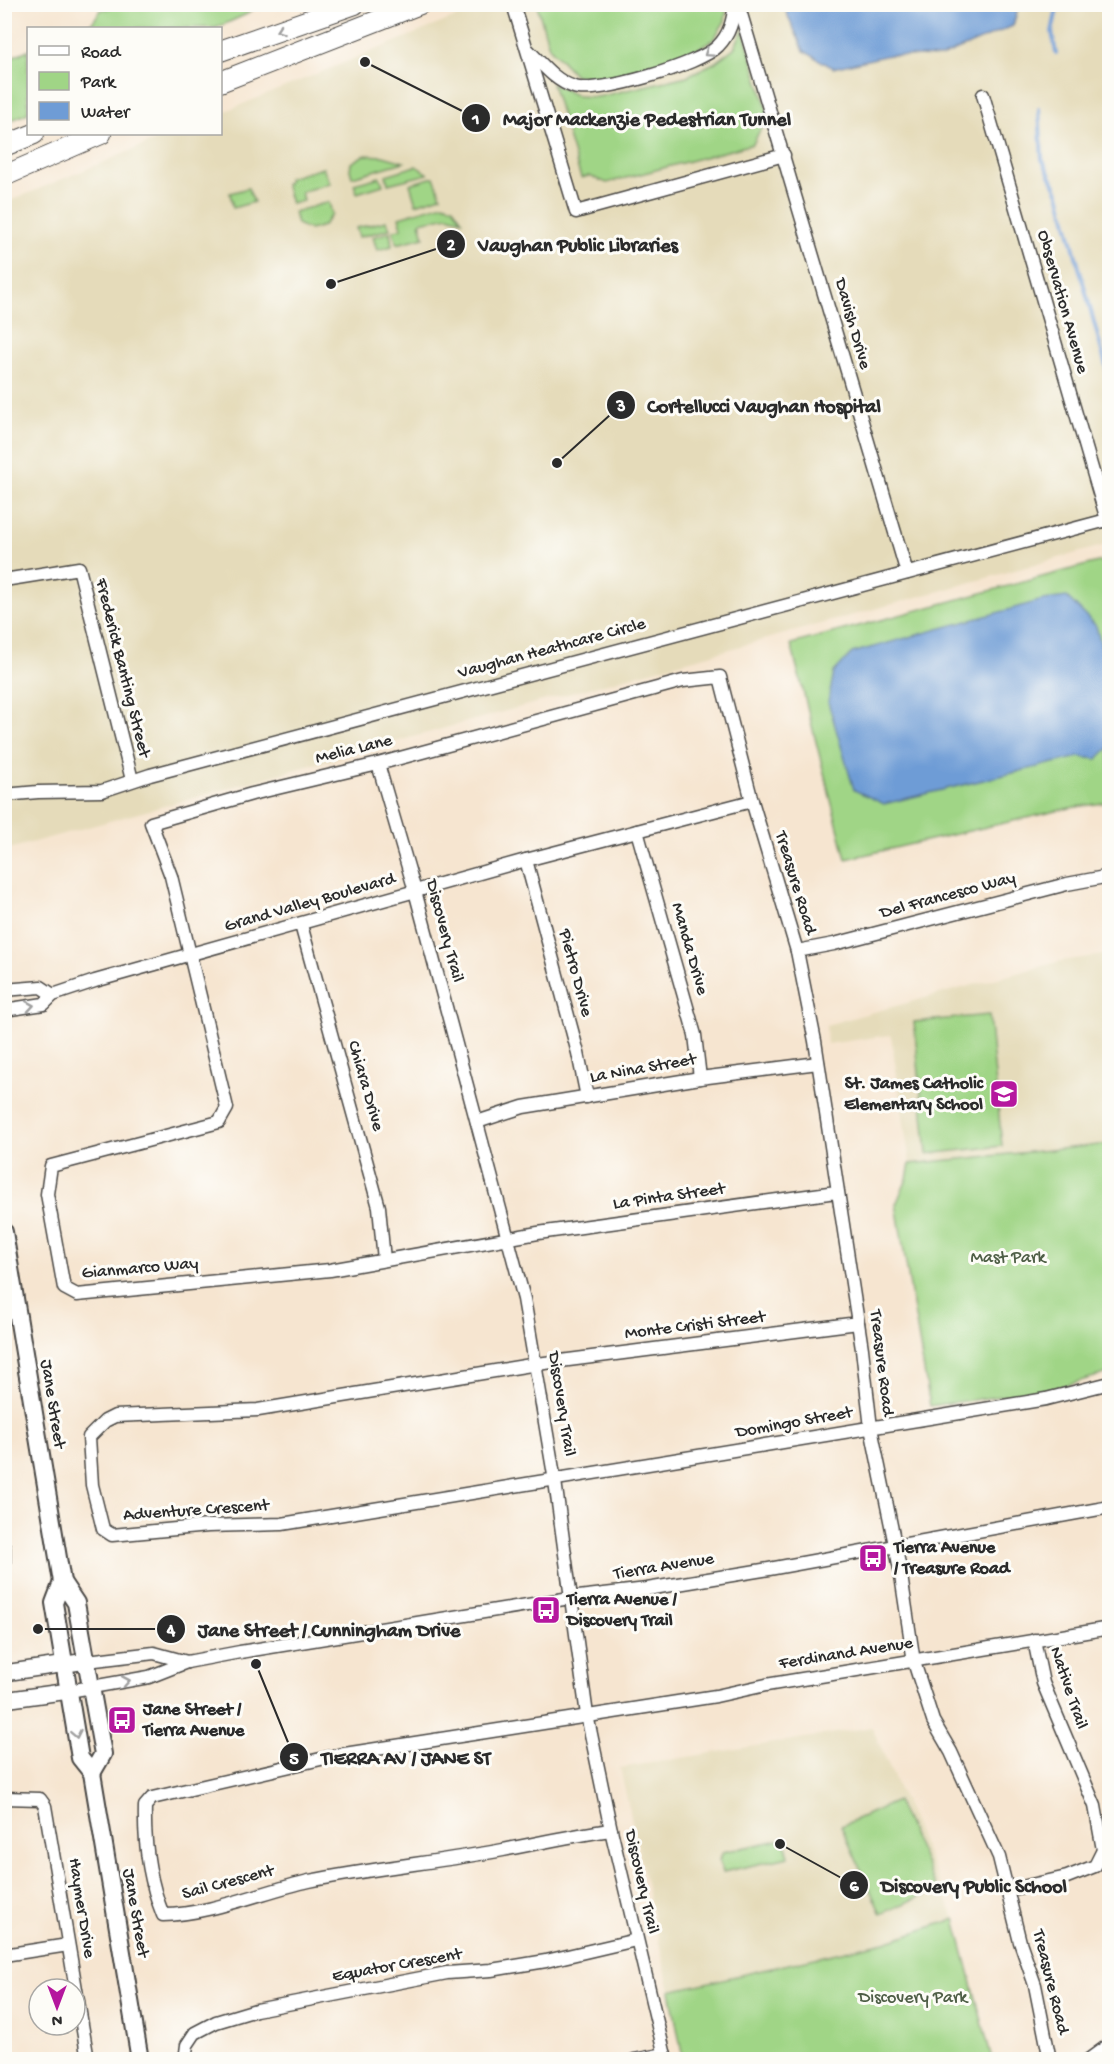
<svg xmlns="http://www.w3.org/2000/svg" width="1114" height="2064" viewBox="0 0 1114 2064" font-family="'Gochi Hand',sans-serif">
  <rect width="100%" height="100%" fill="#fdfcf7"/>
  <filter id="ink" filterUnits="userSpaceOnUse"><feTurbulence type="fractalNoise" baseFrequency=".0167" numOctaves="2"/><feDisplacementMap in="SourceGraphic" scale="12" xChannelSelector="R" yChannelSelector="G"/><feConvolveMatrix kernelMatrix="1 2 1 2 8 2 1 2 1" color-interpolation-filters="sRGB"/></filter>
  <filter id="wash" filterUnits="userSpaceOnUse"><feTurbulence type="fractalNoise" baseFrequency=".008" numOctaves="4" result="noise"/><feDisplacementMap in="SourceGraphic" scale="24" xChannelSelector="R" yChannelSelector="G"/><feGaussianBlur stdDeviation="1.35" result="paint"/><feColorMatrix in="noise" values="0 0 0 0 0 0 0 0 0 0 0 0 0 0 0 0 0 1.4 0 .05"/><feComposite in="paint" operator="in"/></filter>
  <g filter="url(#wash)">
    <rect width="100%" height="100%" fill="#f6e5d0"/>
    <g fill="#e5dbba">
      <polygon points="495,5 1109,5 1109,544 5,850 5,203 171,134 220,134 221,113 468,12"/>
      <polygon points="1109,954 1109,1144 910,1164 891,1035 827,1044 826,1025 1061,961"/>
      <polygon points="872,1727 955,1919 885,1942 670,1991 620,1768"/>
    </g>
    <g fill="#a0d586" stroke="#668058" stroke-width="1.5">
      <polygon points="122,5 122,4 257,5 247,14 216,28 79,28 92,23 101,10"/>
      <polygon points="537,5 537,4 727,5 725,21 713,40 692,52 606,79 575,75 549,47"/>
      <polygon points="743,30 771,122 762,126 753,144 607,183 589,176 581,178 552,84 578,96 598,97 687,76 714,63 734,48"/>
      <polygon points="28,50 28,113 5,123 5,60"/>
      <polygon points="364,155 383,156 404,162 352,177 350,170 351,163"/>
      <polygon points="416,166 428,174 388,184 386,175"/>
      <polygon points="323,168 330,183 301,192 303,201 291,204 285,183 289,182 288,178"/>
      <polygon points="380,177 383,185 357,193 354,184"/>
      <polygon points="434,177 441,196 416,204 410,184"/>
      <polygon points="248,188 254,202 233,208 230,193"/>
      <polygon points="329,202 332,214 323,226 310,230 297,224 294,212"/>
      <polygon points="443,204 453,207 462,220 448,216 420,222 424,237 397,244 393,231 402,228 399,217"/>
      <polygon points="387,221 390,229 359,237 356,228"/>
      <polygon points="390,232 392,246 377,250 373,237"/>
      <polygon points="1109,559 1109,802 1070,808 846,859 791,644"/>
      <polygon points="989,1015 1002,1146 927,1154 914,1022"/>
      <polygon points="1109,1144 1109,1373 1052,1389 930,1406 896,1204 907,1179 910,1164"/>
      <polygon points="897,1801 937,1889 881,1914 841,1826"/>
      <polygon points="779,1840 786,1844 789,1857 723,1872 719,1860 723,1852"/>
      <polygon points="955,1919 992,2059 683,2059 670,1991 885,1942"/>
    </g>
    <g fill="#6e9cd6" stroke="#4c6480" stroke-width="1.5">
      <polygon points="783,5 1019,5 1013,26 941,57 889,55 833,68 804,51"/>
      <polygon points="1067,597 1096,626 1109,673 1109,748 1097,759 1079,757 884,804 854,790 828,702 834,672 852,653 1043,600"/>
    </g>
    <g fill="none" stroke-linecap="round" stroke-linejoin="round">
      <g stroke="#6e9cd6" stroke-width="4">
        <polyline points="1056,53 1052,32 1058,4"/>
        <polyline points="1039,109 1042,159 1059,194 1110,381"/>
      </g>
    </g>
  </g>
  <g filter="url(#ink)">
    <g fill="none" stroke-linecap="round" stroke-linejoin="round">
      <g stroke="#494744" stroke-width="15">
        <g id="minor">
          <polyline points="513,4 576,212 784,155"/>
          <polyline points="738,4 907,573"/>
          <path d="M528 50C542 64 555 81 574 87 598 95 701 64 718 46 730 34 733 20 735 4"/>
          <polyline points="4,580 79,568 132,780"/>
          <polyline points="378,764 415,891 524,1299 555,1481 587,1715 611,1830 666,2060"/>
          <polyline points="4,795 38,792 102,791 150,775 1107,520 983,95"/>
          <polyline points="637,831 695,1035 700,1078"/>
          <polyline points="526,860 578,1053 587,1097"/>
          <polyline points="301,925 379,1207 384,1260"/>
          <polyline points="797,951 834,944 1067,884 1110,876"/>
          <polyline points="4,990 41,987 53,995"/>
          <polyline points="4,1010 44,1004 53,995 95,981 526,860 752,801"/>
          <polyline points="477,1122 523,1107 700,1078 818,1063"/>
          <polyline points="836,1192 538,1233 330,1270 77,1295 64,1288 47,1194 51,1166 219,1122 227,1108 171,876 151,823 252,794 378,764 683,681 720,677 752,801 797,951 815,1041 862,1349 871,1428 900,1569 914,1662 933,1721 951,1752 999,1857 1020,1942 1035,1985 1050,2060"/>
          <polyline points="858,1323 537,1364 258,1410 115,1416 105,1421 89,1437 92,1485 103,1529 112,1535 208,1526 282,1524 1046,1399 1110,1383"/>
          <polyline points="4,1547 4,1576"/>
          <polyline points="87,1661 154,1653 187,1662"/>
          <polyline points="69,1691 149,1677 187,1662 240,1652 570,1598 647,1589 769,1569 1110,1507"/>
          <polyline points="4,1798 40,1799 45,1806 88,2060"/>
          <path d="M611 1830C574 1835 539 1843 503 1850 439 1862 373 1868 309 1881 264 1891 208 1915 163 1915 149 1880 144 1844 145 1806L152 1798 338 1755 716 1696 766 1685 1110 1628"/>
          <polyline points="1009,1890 1067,1877 1095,1866 1103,1850 1095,1806 1043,1683 1034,1640"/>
          <polyline points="4,1955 68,1945"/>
          <polyline points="185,2060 187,2045 195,2033 216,2022 256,2010 447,1973 491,1970 546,1961 636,1940"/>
          <polyline points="634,2060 665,2054"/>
          <polyline points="1088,2060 1110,2044"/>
        </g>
      </g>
      <g stroke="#494744" stroke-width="18">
        <g id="tertiary">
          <polyline points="4,1673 87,1661"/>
          <polyline points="4,1700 69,1691"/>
        </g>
      </g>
      <g stroke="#494744" stroke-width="20">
        <g id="secondary">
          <polyline points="4,1232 62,1582 76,1603 103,1754 92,1773"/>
          <polyline points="62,1582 54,1603 80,1758 92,1773 140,2060"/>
        </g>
      </g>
      <g stroke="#494744" stroke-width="22">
        <g id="primary">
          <polyline points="220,51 355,4"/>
          <polyline points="220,82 420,4"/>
          <polyline points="4,146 34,134"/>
          <polyline points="4,176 101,134"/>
        </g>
      </g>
      <use href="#minor" stroke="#fff" stroke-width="12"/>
      <use href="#tertiary" stroke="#fff" stroke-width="15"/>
      <use href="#secondary" stroke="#fff" stroke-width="16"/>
      <use href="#primary" stroke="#fff" stroke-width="20"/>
    </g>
    <defs><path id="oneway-chevron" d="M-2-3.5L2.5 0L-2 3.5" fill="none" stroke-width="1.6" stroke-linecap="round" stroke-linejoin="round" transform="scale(1.5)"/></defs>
    <g stroke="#a0a0a0">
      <use href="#oneway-chevron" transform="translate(280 30) rotate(161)"/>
      <use href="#oneway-chevron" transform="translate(708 53) rotate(145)"/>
      <use href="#oneway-chevron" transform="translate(30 1006) rotate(-9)"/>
      <use href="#oneway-chevron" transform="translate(126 1681) rotate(-10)"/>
      <use href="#oneway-chevron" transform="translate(76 1734) rotate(79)"/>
    </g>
  </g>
  <defs>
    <g id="school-square" transform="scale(1.5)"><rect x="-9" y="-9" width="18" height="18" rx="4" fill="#b5179e" stroke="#fdfcf7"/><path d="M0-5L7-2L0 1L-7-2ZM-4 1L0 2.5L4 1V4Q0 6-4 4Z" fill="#fff"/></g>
    <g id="bus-square" transform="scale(1.5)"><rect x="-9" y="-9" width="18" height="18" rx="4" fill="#b5179e" stroke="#fdfcf7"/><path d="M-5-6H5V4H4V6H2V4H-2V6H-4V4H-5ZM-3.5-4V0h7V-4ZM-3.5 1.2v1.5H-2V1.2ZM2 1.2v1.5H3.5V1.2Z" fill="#fff"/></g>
  </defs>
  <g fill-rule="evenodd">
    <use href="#school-square" x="1004" y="1094"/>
    <use href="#bus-square" x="873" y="1558"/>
    <use href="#bus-square" x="546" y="1610"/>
    <use href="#bus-square" x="122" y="1720"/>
  </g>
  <g text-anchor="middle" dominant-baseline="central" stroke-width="6" stroke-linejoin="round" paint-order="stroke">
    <g font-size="18" fill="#2b2b2b" stroke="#fdfcf7">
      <text transform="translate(1062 302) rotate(74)">Observation Avenue</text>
      <text transform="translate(852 324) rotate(74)">Davish Drive</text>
      <text transform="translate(552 649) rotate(-15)">Vaughan Heathcare Circle</text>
      <text transform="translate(122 668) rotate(76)">Frederick Banting Street</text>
      <text transform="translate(354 750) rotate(-14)">Melia Lane</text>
      <text transform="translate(795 883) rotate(73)">Treasure Road</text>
      <text transform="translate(948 896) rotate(-15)">Del Francesco Way</text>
      <text transform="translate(310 903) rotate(-16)">Grand Valley Boulevard</text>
      <text transform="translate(444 931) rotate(75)">Discovery Trail</text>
      <text transform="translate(689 949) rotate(74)">Manda Drive</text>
      <text transform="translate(575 973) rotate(75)">Pietro Drive</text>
      <text transform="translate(643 1069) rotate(-10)">La Nina Street</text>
      <text transform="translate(365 1086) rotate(74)">Chiara Drive</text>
      <text transform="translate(669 1197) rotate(-8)">La Pinta Street</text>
      <text transform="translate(140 1269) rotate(-5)">Gianmarco Way</text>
      <text transform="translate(695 1326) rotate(-7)">Monte Cristi Street</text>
      <text transform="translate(881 1363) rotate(83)">Treasure Road</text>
      <text transform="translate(52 1404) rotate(81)">Jane Street</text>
      <text transform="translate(561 1404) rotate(81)">Discovery Trail</text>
      <text transform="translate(794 1423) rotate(-10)">Domingo Street</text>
      <text transform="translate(196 1511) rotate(-4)">Adventure Crescent</text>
      <text transform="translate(664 1567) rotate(-9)">Tierra Avenue</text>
      <text transform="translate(846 1654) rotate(-9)">Ferdinand Avenue</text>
      <text transform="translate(1068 1688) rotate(71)">Native Trail</text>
      <text transform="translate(641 1882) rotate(77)">Discovery Trail</text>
      <text transform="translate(228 1883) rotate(-15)">Sail Crescent</text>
      <text transform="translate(81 1908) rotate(81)">Haymer Drive</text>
      <text transform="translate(135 1913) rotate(80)">Jane Street</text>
      <text transform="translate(397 1966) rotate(-10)">Equator Crescent</text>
      <text transform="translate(1050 1982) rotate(76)">Treasure Road</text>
    </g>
    <g font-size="18" font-weight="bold" fill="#2b2b2b" stroke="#fdfcf7" text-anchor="start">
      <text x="983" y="1084" text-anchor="end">St. James Catholic<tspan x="983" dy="21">Elementary School</tspan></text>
      <text x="894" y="1548">Tierra Avenue<tspan x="894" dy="21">/ Treasure Road</tspan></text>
      <text x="567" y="1600">Tierra Avenue /<tspan x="567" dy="21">Discovery Trail</tspan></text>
      <text x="143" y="1710">Jane Street /<tspan x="143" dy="21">Tierra Avenue</tspan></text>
    </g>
    <g font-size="18" fill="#4e5e46" stroke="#fdfcf7">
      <text x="1008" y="1258">Mast Park</text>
      <text x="913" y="1998">Discovery Park</text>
    </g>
  </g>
  <path fill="none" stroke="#2b2b2b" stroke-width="2" d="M365 62L476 118M331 284L451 244M557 463L621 405M38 1629L171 1629M256 1664L294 1757M780 1844L854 1885"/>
  <g fill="#2b2b2b" stroke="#fdfcf7" stroke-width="2">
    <circle cx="365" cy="62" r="6"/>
    <circle cx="331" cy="284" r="6"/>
    <circle cx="557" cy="463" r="6"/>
    <circle cx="38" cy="1629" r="6"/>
    <circle cx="256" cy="1664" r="6"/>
    <circle cx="780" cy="1844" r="6"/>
    <circle cx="476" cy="118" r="15"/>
    <circle cx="451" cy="244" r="15"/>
    <circle cx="621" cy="405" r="15"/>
    <circle cx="171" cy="1629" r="15"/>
    <circle cx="294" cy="1757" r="15"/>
    <circle cx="854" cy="1885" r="15"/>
  </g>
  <g font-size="18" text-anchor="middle" font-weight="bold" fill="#fff">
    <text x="476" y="124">1</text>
    <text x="451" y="250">2</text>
    <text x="621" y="411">3</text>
    <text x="171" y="1635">4</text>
    <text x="294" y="1764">5</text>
    <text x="854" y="1891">6</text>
  </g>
  <g font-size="20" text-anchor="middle" font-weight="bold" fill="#2b2b2b" stroke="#fdfcf7" stroke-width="6" stroke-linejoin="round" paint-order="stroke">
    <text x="647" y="125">Major Mackenzie Pedestrian Tunnel</text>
    <text x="578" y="251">Vaughan Public Libraries</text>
    <text x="764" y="412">Cortellucci Vaughan Hospital</text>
    <text x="329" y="1636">Jane Street / Cunningham Drive</text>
    <text x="406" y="1764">TIERRA AV / JANE ST</text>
    <text x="974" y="1892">Discovery Public School</text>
  </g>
  <rect width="1114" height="2064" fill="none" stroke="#fdfcf7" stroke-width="24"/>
  <rect x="27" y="27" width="195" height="108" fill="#fdfcf7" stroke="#a9a8a5" stroke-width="1.5"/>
  <rect x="39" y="46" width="30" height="9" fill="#ffffff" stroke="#a9a8a5" stroke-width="1.5"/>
  <text x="81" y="57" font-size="18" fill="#2b2b2b">Road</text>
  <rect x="39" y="72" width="30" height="18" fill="#a0d586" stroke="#a9a8a5" stroke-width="1.5"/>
  <text x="81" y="87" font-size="18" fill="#2b2b2b">Park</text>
  <rect x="39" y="102" width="30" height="18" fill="#6e9cd6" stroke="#a9a8a5" stroke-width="1.5"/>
  <text x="81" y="117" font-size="18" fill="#2b2b2b">Water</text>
  <g transform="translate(57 2007) rotate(180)"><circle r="28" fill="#fdfcf7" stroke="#a9a8a5" stroke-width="1.5"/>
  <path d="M0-4.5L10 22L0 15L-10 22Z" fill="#b5179e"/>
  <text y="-9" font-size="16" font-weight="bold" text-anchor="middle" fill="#2b2b2b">N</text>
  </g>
</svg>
